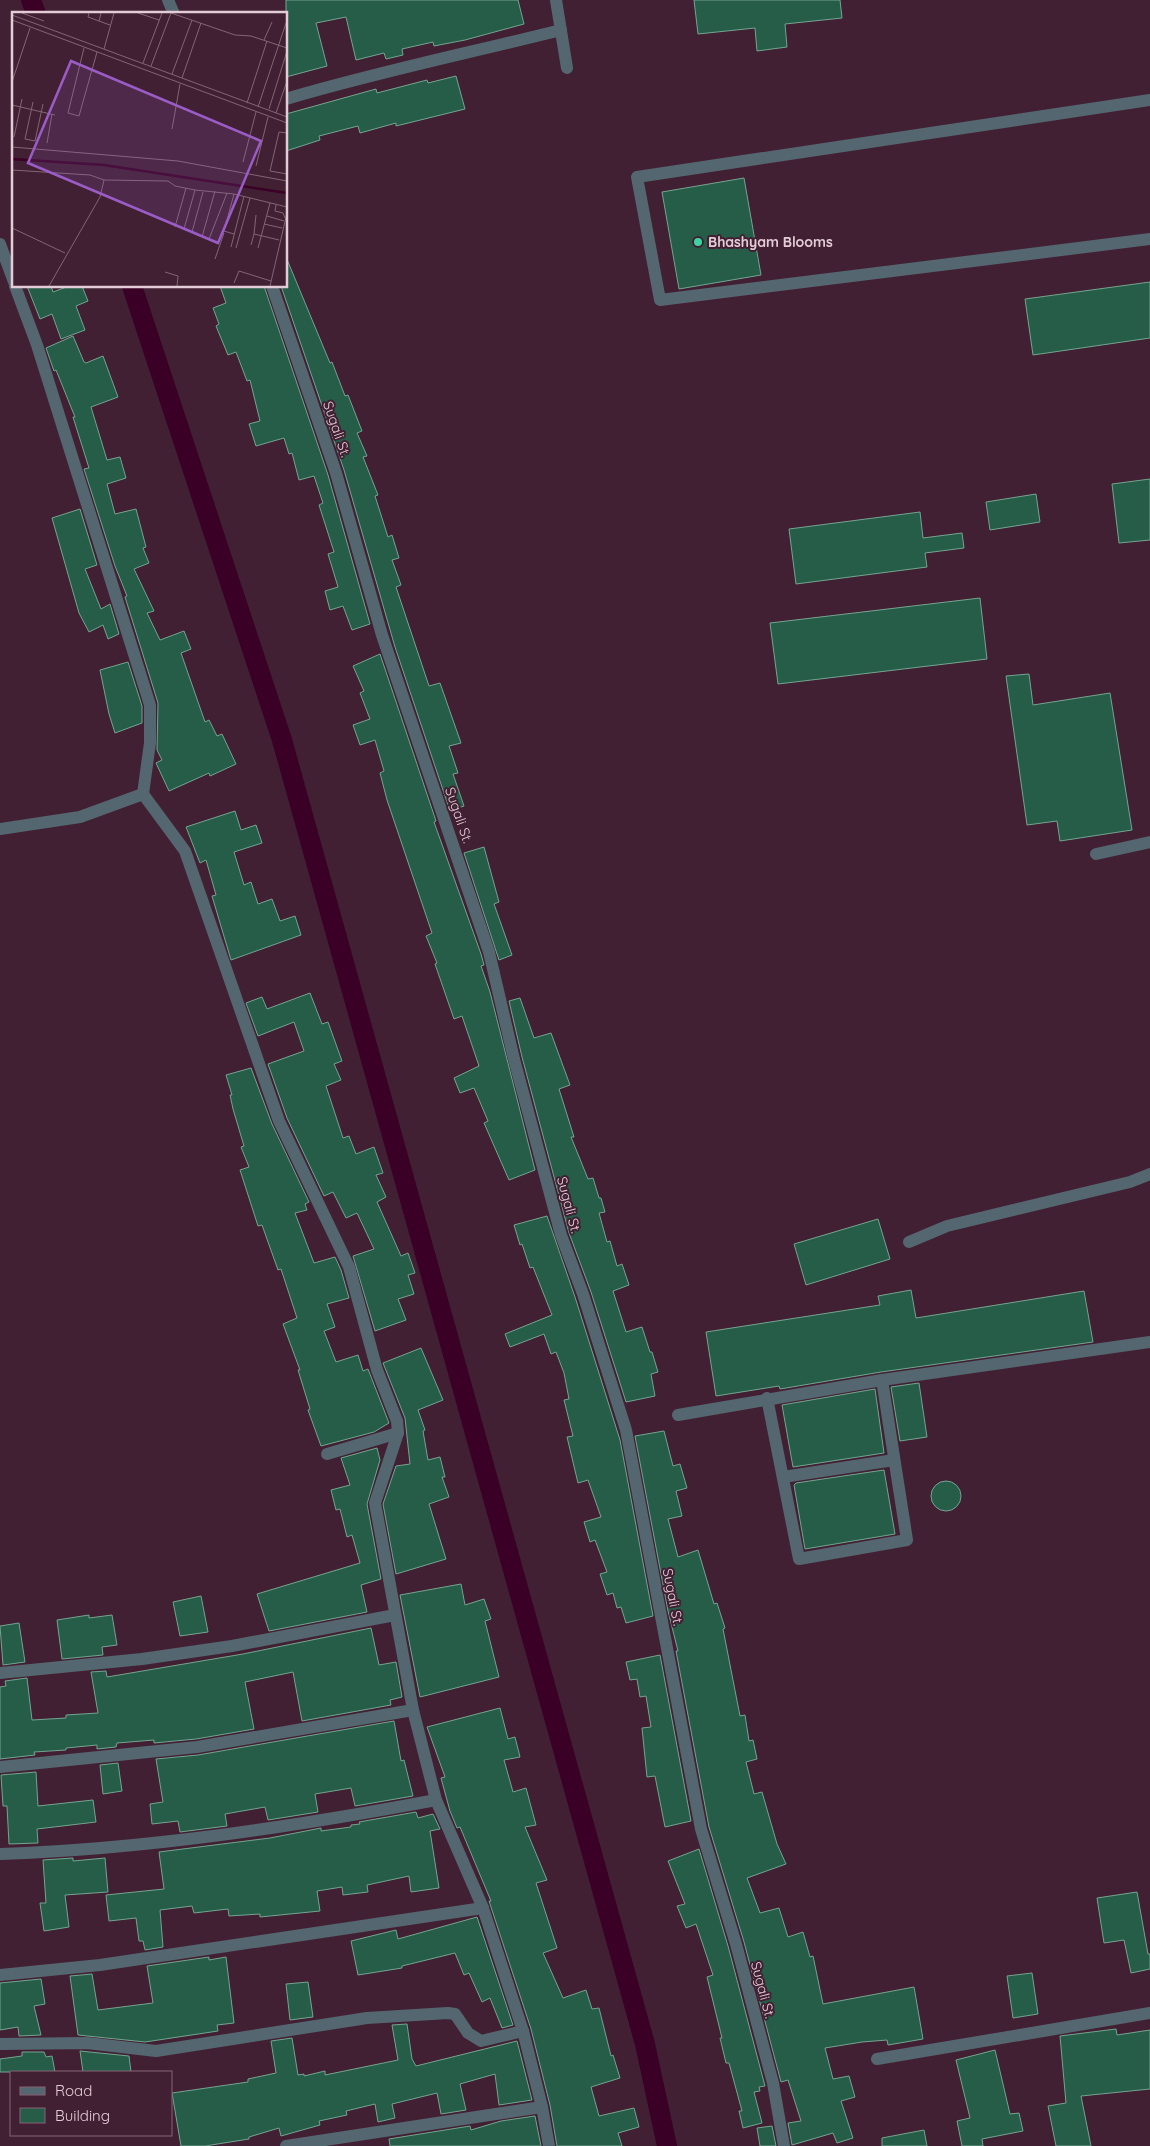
<svg xmlns="http://www.w3.org/2000/svg" width="1150" height="2146" viewBox="0 0 1150 2146" font-family="Quicksand,sans-serif">
  <rect width="100%" height="100%" fill="#422033"/>
  <g fill="none" stroke-linecap="round" stroke-linejoin="round">
    <g stroke="#3a0026" stroke-width="20">
      <polyline points="31,0 36,14"/>
      <polyline points="132,286 282,740 645,2044 667,2146"/>
    </g>
  </g>
  <g fill="#265d49" stroke="#74a490">
    <polygon points="286,0 518,0 524,24 465,40 434,46 433,42 402,49 403,55 386,59 384,53 356,60 346,17 316,23 327,66 286,77"/>
    <polygon points="694,0 840,0 842,18 785,24 787,47 757,51 755,28 698,34"/>
    <polygon points="456,76 465,109 396,126 396,123 360,133 358,126 319,136 320,140 286,151 286,114 376,89 377,93 427,80 428,83"/>
    <polygon points="744,178 761,275 679,289 662,192"/>
    <polygon points="286,257 330,363 332,362 345,396 348,395 362,431 357,433 367,456 363,457 378,495 375,496 388,537 392,535 399,558 392,560 401,585 396,587 429,686 440,683 461,743 449,746 458,773 453,774 464,806 450,811 395,647 344,470 281,286 286,286"/>
    <polygon points="1150,282 1150,338 1033,355 1025,299"/>
    <polygon points="27,286 51,286 53,292 69,286 82,286 88,301 76,306 85,330 61,339 52,314 40,319"/>
    <polygon points="220,286 264,286 328,475 370,624 352,630 343,606 330,610 325,591 338,587 328,554 334,552 319,505 323,503 314,476 299,480 292,453 289,454 284,438 256,446 249,424 260,421 250,380 247,381 236,352 228,355 216,326 219,324 213,308 226,303"/>
    <polygon points="73,336 84,362 86,363 103,356 118,397 91,407 107,460 120,457 126,478 107,484 115,514 136,509 146,547 143,548 149,563 134,569 154,611 147,613 160,640 184,631 191,649 181,653 205,722 209,720 217,736 222,734 236,764 210,776 209,773 169,791 156,763 162,760 157,750 158,703 125,597 127,596 115,566 84,469 89,468 73,417 75,417 56,370 54,371 46,348"/>
    <polygon points="1150,479 1150,540 1119,543 1112,484"/>
    <polygon points="1036,494 1040,522 990,530 986,502"/>
    <polygon points="80,509 97,565 85,569 101,609 110,604 119,634 108,639 103,625 89,632 79,613 52,518"/>
    <polygon points="920,512 923,538 962,533 964,548 925,553 927,567 796,584 789,529"/>
    <polygon points="980,598 987,659 778,684 770,623"/>
    <polygon points="380,654 436,821 434,822 481,954 484,965 481,966 490,992 535,1170 509,1180 484,1123 488,1121 474,1088 460,1093 454,1078 479,1066 462,1016 454,1019 435,964 437,963 426,936 432,933 387,800 380,773 384,771 375,740 360,745 353,725 370,719 360,693 364,691 353,666"/>
    <polygon points="128,662 142,706 142,723 115,733 109,714 100,670"/>
    <polygon points="1029,674 1033,705 1110,693 1132,830 1060,841 1057,821 1027,825 1006,676"/>
    <polygon points="235,811 241,830 256,825 262,843 234,852 244,885 251,882 258,904 272,899 280,921 295,916 301,935 231,960 212,896 216,895 206,860 200,863 186,827"/>
    <polygon points="484,847 499,902 494,904 512,955 499,960 464,853"/>
    <polygon points="310,993 322,1024 328,1022 342,1061 334,1064 341,1080 326,1086 343,1138 349,1136 356,1154 374,1147 383,1173 376,1175 386,1197 377,1202 401,1256 408,1253 415,1273 408,1275 414,1294 398,1299 406,1320 375,1331 353,1256 374,1249 357,1213 346,1218 333,1192 324,1196 287,1118 268,1064 304,1051 294,1022 258,1036 246,1003 262,997 267,1009"/>
    <polygon points="520,998 534,1038 551,1033 570,1085 559,1089 574,1137 571,1137 588,1179 593,1178 599,1198 601,1198 605,1212 599,1213 607,1242 610,1241 617,1266 622,1264 629,1285 613,1291 626,1332 642,1327 650,1352 652,1352 658,1372 651,1374 655,1396 626,1402 591,1292 569,1233 522,1057 509,1001"/>
    <polygon points="251,1068 272,1124 309,1202 305,1204 307,1210 295,1213 314,1263 335,1257 341,1270 349,1298 327,1304 335,1327 324,1331 336,1362 358,1355 363,1371 368,1369 389,1423 374,1432 321,1446 308,1410 310,1409 298,1370 300,1370 283,1324 297,1318 281,1269 278,1270 262,1225 258,1226 240,1170 249,1167 241,1147 244,1146 233,1109 230,1095 232,1095 226,1075"/>
    <polygon points="547,1216 575,1297 620,1440 653,1616 626,1623 621,1607 617,1608 613,1593 607,1595 600,1574 607,1572 595,1540 590,1542 584,1522 601,1517 588,1480 578,1483 567,1437 573,1436 564,1400 569,1399 564,1373 556,1352 551,1354 544,1334 510,1347 505,1334 552,1315 533,1267 530,1268 522,1244 520,1245 514,1225"/>
    <polygon points="878,1219 890,1259 806,1285 794,1244"/>
    <polygon points="911,1290 916,1318 1084,1291 1093,1342 881,1372 780,1389 779,1386 716,1396 706,1332 880,1305 878,1296"/>
    <polygon points="421,1348 443,1400 418,1410 425,1430 423,1431 428,1460 440,1457 445,1477 442,1477 449,1497 429,1504 446,1559 396,1574 383,1504 396,1466 410,1464 405,1418 383,1363"/>
    <polygon points="919,1383 927,1437 900,1441 891,1387"/>
    <polygon points="875,1389 884,1453 793,1467 782,1405"/>
    <polygon points="664,1431 673,1466 680,1464 687,1488 676,1491 682,1516 668,1519 678,1557 698,1550 714,1604 717,1603 725,1628 723,1629 740,1716 745,1715 749,1741 753,1740 757,1759 746,1762 754,1794 762,1792 777,1844 786,1864 747,1878 760,1913 779,1908 788,1937 803,1932 810,1957 813,1956 823,2004 914,1987 923,2039 888,2045 887,2040 862,2042 825,2048 833,2079 849,2076 855,2097 841,2101 853,2138 837,2143 833,2133 792,2145 788,2123 801,2121 788,2080 781,2082 744,1942 709,1827 676,1651 678,1651 668,1611 635,1436"/>
    <polygon points="377,1448 380,1460 367,1504 381,1579 361,1585 367,1612 269,1631 257,1594 360,1563 352,1535 347,1537 340,1509 336,1510 331,1490 350,1485 341,1458"/>
    <polygon points="884,1470 895,1534 805,1549 794,1485 796,1483"/>
    <circle cx="946" cy="1496" r="15"/>
    <polygon points="461,1584 465,1605 484,1599 491,1619 485,1621 499,1677 420,1697 400,1595"/>
    <polygon points="201,1596 208,1632 180,1636 173,1602"/>
    <polygon points="89,1615 89,1618 112,1615 117,1645 102,1647 103,1655 62,1659 57,1620"/>
    <polygon points="19,1623 25,1662 3,1665 0,1626"/>
    <polygon points="371,1628 379,1665 396,1662 402,1697 390,1700 391,1705 302,1721 293,1672 245,1682 254,1729 196,1739 154,1743 154,1740 117,1743 116,1747 97,1749 97,1745 66,1748 66,1750 34,1752 35,1755 0,1759 0,1687 6,1686 5,1681 27,1678 32,1720 66,1718 66,1715 98,1713 91,1672 106,1671 107,1677 243,1654"/>
    <polygon points="660,1655 691,1821 665,1827 655,1776 647,1777 642,1728 651,1727 646,1696 640,1697 637,1679 630,1680 626,1662"/>
    <polygon points="500,1708 508,1739 515,1737 520,1757 504,1760 513,1792 526,1788 536,1825 525,1827 547,1880 536,1883 557,1948 543,1953 563,1998 586,1990 592,2009 599,2008 611,2056 613,2055 620,2078 591,2087 599,2116 634,2108 639,2127 618,2133 622,2146 557,2146 550,2105 531,2029 489,1901 491,1901 460,1827 457,1828 450,1811 441,1778 445,1777 427,1727"/>
    <polygon points="394,1721 401,1761 404,1760 413,1796 355,1806 351,1788 315,1794 318,1812 268,1820 265,1807 225,1814 227,1826 180,1832 178,1821 152,1824 150,1804 163,1802 156,1759 198,1755"/>
    <polygon points="118,1763 122,1791 103,1794 100,1765"/>
    <polygon points="36,1772 38,1806 93,1800 96,1822 37,1829 38,1843 9,1844 7,1806 3,1806 1,1775"/>
    <polygon points="416,1812 418,1818 433,1814 440,1829 430,1831 439,1888 411,1892 409,1876 367,1885 368,1892 343,1895 342,1887 317,1891 320,1911 260,1917 260,1914 229,1916 228,1909 194,1913 192,1906 160,1910 163,1947 145,1950 143,1941 139,1941 136,1918 109,1921 106,1895 164,1889 159,1852 270,1838 321,1828 321,1831 351,1827 351,1825 360,1824 359,1822"/>
    <polygon points="699,1849 728,1946 765,2086 759,2087 760,2091 754,2092 762,2123 743,2128 739,2111 742,2111 729,2063 726,2063 720,2038 722,2038 707,1977 713,1975 696,1924 686,1928 677,1906 685,1904 668,1861"/>
    <polygon points="73,1858 73,1861 105,1858 108,1892 65,1895 69,1927 44,1931 40,1903 46,1903 43,1860"/>
    <polygon points="1137,1892 1148,1954 1150,1954 1150,1969 1131,1973 1124,1940 1104,1943 1097,1898"/>
    <polygon points="477,1917 513,2025 502,2028 490,1998 482,2002 469,1973 464,1975 455,1953 402,1966 402,1968 358,1975 351,1941 396,1930 398,1939"/>
    <polygon points="209,1957 209,1960 226,1957 234,2023 217,2025 218,2031 145,2042 78,2035 70,1976 92,1974 98,2010 153,2003 147,1966"/>
    <polygon points="1032,1973 1038,2014 1013,2018 1007,1976"/>
    <polygon points="41,1979 45,2004 34,2006 41,2035 19,2036 18,2027 0,2030 0,1983"/>
    <polygon points="308,1982 313,2017 290,2020 286,1984"/>
    <polygon points="407,2024 412,2059 416,2066 517,2041 532,2100 499,2105 495,2074 460,2084 466,2110 441,2114 437,2093 392,2104 395,2118 378,2122 375,2104 346,2111 347,2115 319,2121 320,2125 281,2136 279,2128 249,2137 249,2139 205,2146 181,2146 172,2093 248,2082 248,2079 276,2073 271,2041 292,2038 298,2075 304,2074 304,2076 325,2071 325,2075 398,2060 392,2025"/>
    <polygon points="1116,2029 1117,2035 1150,2030 1150,2089 1081,2096 1091,2146 1056,2146 1048,2106 1066,2103 1060,2036"/>
    <polygon points="995,2050 1010,2114 1019,2113 1023,2131 982,2139 983,2146 962,2146 957,2121 970,2118 956,2060"/>
    <polygon points="80,2051 129,2056 131,2072 83,2072"/>
    <polygon points="22,2052 44,2052 46,2057 52,2056 55,2072 0,2072 0,2059 22,2056"/>
    <polygon points="535,2116 541,2146 390,2146 389,2139 470,2126 471,2130 501,2121"/>
    <polygon points="772,2126 776,2146 760,2146 757,2128"/>
    <polygon points="924,2130 927,2146 882,2146 882,2138"/>
  </g>
  <g fill="none" stroke-linecap="round" stroke-linejoin="round">
    <g stroke="#546770" stroke-width="12">
      <polyline points="168,0 174,14"/>
      <polyline points="556,0 567,68"/>
      <path d="M286 99C377 72 469 53 561 30"/>
      <polyline points="1150,100 637,177 660,300 1150,239"/>
      <polyline points="0,244 14,282"/>
      <polyline points="272,286 336,473 382,635 489,952 514,1059 561,1235 583,1294 626,1430 701,1829 736,1944 773,2083 784,2146"/>
      <polyline points="143,794 185,851 279,1121 349,1267 377,1370 397,1421 398,1433 375,1503 413,1710 436,1800 483,1908 523,2031 542,2107 549,2146"/>
      <polyline points="0,829 80,817 143,794 150,743 150,705 37,345 15,286"/>
      <polyline points="1096,854 1150,842"/>
      <polyline points="909,1242 947,1226 1130,1182 1150,1174"/>
      <polyline points="767,1398 799,1559 907,1540 882,1380"/>
      <polyline points="678,1415 882,1380 1150,1342"/>
      <polyline points="327,1454 398,1433"/>
      <polyline points="783,1477 894,1460"/>
      <polyline points="0,1673 142,1659 232,1646 395,1615"/>
      <polyline points="0,1767 197,1747 413,1710"/>
      <path d="M0 1854C146 1849 292 1827 436 1800"/>
      <polyline points="0,1975 100,1965 483,1908"/>
      <polyline points="0,2044 87,2043 156,2051 367,2018 448,2013 455,2014 468,2033 481,2041 523,2031"/>
      <polyline points="877,2059 1150,2013"/>
      <polyline points="286,2146 542,2107"/>
    </g>
  </g>
  <circle fill="#3cd4a3" stroke="#422033" stroke-width="2" cx="698" cy="242" r="5"/>
  <g text-anchor="middle" dominant-baseline="central" stroke-width="4" stroke-linejoin="round" paint-order="stroke">
    <g font-size="14" font-weight="bold" fill="#e3ccd7" stroke="#422033" text-anchor="start">
      <text x="708" y="242">Bhashyam Blooms</text>
    </g>
    <g font-size="14" fill="#e3ccd7" stroke="#422033">
      <text transform="translate(337 429) rotate(71)">Sugali St.</text>
      <text transform="translate(459 815) rotate(71)">Sugali St.</text>
      <text transform="translate(569 1205) rotate(75)">Sugali St.</text>
      <text transform="translate(673 1597) rotate(79)">Sugali St.</text>
      <text transform="translate(763 1990) rotate(75)">Sugali St.</text>
    </g>
  </g>
  <g transform="translate(12 12)">
    <rect width="275" height="275" fill="#422033"/>
    <path fill="none" stroke="#3a0026" stroke-width="2.5" d="M0 147 92 153 275 181"/>
    <path fill="none" stroke="#826575" stroke-width="1" d="M10 1 32 9M77 1 76 5 87 9M89 1 87 9 98 13M126 1 147 8M159 1 223 23 239 24 275 36M0 3 275 105M0 8 275 111M252 28 260 10M72 36 56 101 67 104 85 40M92 37 102 1M131 51 150 1M139 54 159 1M160 62 180 8M170 66 189 11M0 70 18 16M21 90 13 127 23 129 31 92M235 91 255 29M0 93 43 103M246 95 274 11M257 97 275 39M264 101 275 69M160 117 168 72M275 121 267 120 258 159 275 162M2 125 10 87M35 131 40 102M0 135 166 149 275 169M231 150 244 100M244 154 256 105M0 158 78 163 92 168 88 185 37 274M92 168 156 169 163 174 183 178 222 182 275 195M183 178 172 217 180 220 191 180M264 193 263 199 271 201 274 208M255 204 272 209M252 212 270 216M163 215 174 176M0 216 53 241M222 222 212 219 222 182M242 222 244 203M190 225 203 179M197 227 215 181M239 233 242 222 267 228M219 235 232 184M224 236 238 186M246 236 258 191M203 247 212 221M153 260 166 264 165 274M222 271 227 259 259 269M258 274 275 201"/>
    <path fill="#9a5cc6" fill-opacity="0.15" stroke="#9a5cc6" stroke-width="2.5" d="M59 49 249 129 206 231 16 151Z"/>
    <rect width="275" height="275" fill="none" stroke="#e3ccd7" stroke-width="2.5"/>
  </g>
  <rect x="10" y="2071" width="162" height="65" fill="#422033" stroke="#826575"/>
  <rect x="20" y="2087" width="25" height="8" fill="#546770" stroke="#826575"/>
  <text x="55" y="2096" font-size="15" fill="#e3ccd7">Road</text>
  <rect x="20" y="2108" width="25" height="15" fill="#265d49" stroke="#826575"/>
  <text x="55" y="2121" font-size="15" fill="#e3ccd7">Building</text>
</svg>
